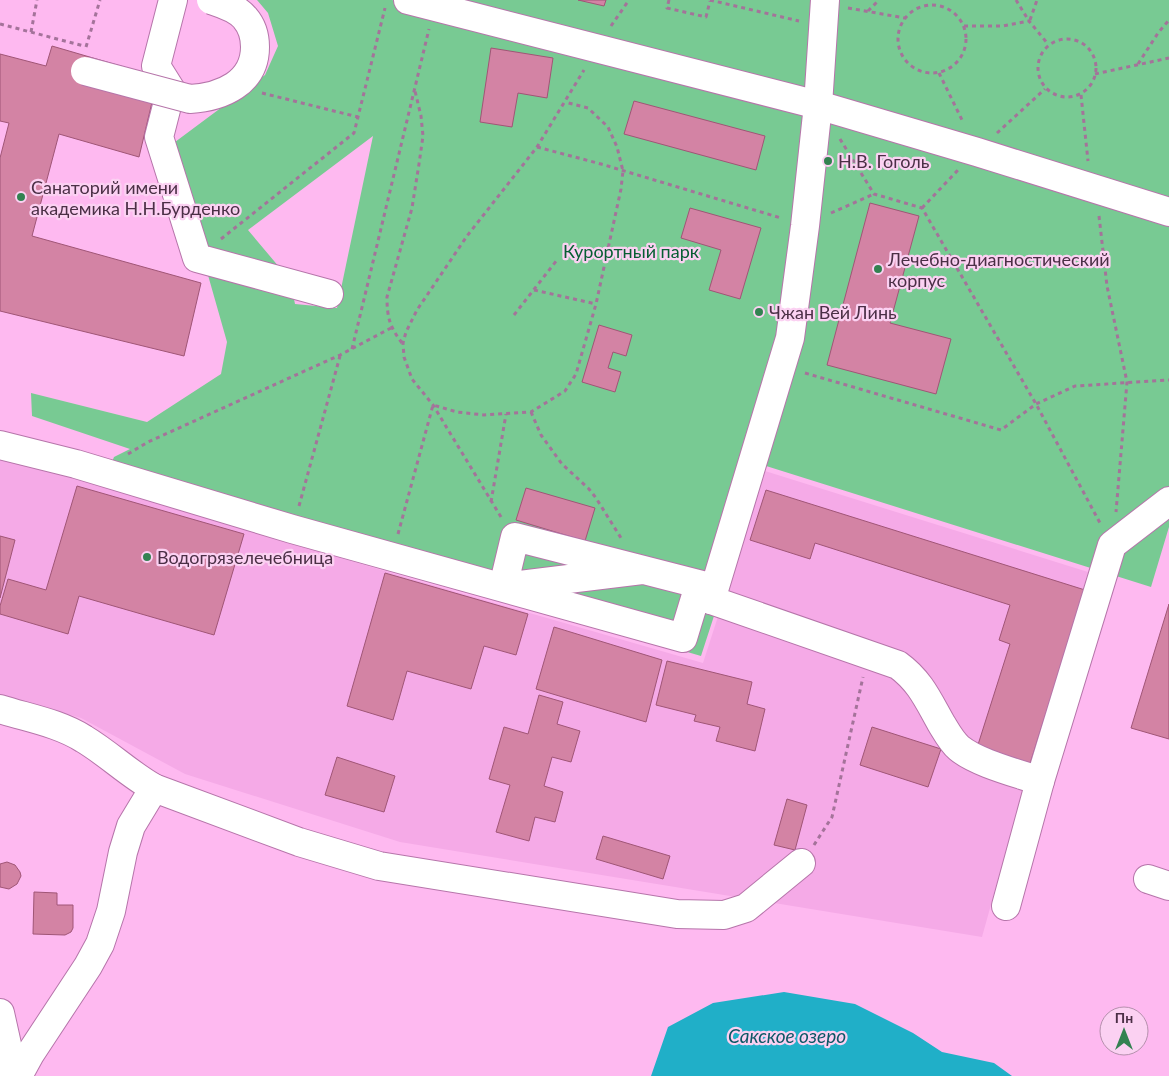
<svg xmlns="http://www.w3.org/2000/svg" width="1169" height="1076" viewBox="0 0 1169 1076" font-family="Lato,sans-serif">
  <rect width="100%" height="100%" fill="#feb9f0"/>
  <polygon fill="#f5aae7" points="0,456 408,578 703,663 765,471 1088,572 1030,764 982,937 400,842 185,774 81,718 0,695"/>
  <path fill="#78ca93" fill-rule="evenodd" d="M257 0H392L430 10 433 0H1169V527L1151 587 763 465 701 656 104 481 114 457 130 449 32 416 31 393 147 422 221 374 227 342 171 145 265 75 278 46 268 13ZM373 136 337 308 295 304 290 280 248 230Z"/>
  <polygon fill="#20afc8" points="784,992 855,1004 913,1033 942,1052 994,1063 1012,1076 651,1076 668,1027 713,1003"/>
  <g fill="#d383a4" stroke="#a05576">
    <polygon points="578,0 606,0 604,6"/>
    <polygon points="52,46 158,77 139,157 59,134 32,236 201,283 184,356 0,311 0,158 9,123 0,121 0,54 46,66"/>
    <polygon points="491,48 553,58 547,98 518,93 512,127 480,122"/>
    <polygon points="634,101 765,136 756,170 624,134"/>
    <polygon points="870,203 919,216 890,323 951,339 936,394 827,365"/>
    <polygon points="690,208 761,228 740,299 709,290 721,250 681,238"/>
    <polygon points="599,325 632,335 626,356 613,352 608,368 621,372 615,392 582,382"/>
    <polygon points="77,486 244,534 214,635 79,596 68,634 0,614 0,606 8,579 46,590"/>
    <polygon points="526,488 595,508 585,541 516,520"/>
    <polygon points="766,490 1085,590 1029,767 976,751 1010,644 999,640 1010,605 815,543 810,559 750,540"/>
    <polygon points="0,536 15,540 0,598"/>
    <polygon points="385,573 528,614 516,655 484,646 471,689 407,671 393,720 347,706"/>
    <polygon points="1169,604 1169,739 1131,728"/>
    <polygon points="554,627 662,660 646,722 536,689"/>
    <polygon points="667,661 752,682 747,704 765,709 755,751 716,741 720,727 694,721 696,715 656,705"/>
    <polygon points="539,695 563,702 557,724 580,731 571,762 552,757 544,786 563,792 555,822 535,817 529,841 496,832 510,785 489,779 504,727 528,734"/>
    <polygon points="872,727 941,749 928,787 860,765"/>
    <polygon points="337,757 395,776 384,812 325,795"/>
    <polygon points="787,799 807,805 795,850 774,845"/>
    <polygon points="603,836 670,856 663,879 596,859"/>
    <polygon points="7,862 15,865 20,872 21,876 17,884 9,889 0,887 0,864"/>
    <polygon points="34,892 57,893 57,905 73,905 73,928 71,932 65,935 33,934"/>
  </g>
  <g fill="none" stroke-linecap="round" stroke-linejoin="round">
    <g stroke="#b675aa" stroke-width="30">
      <g id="minor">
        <polyline points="173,0 156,66 171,90 159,137 197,258 329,294"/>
        <polyline points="408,0 818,105 977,152 1169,212"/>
        <path d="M0 445 76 464 292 529 683 638 696 595 711 600 898 665C920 681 928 700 941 723 946 731 951 741 959 748 977 763 1017 773 1040 781"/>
        <polyline points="642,570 503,587 515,537 714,588"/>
        <polyline points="711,600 790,338 805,226 818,105 825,0"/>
        <path d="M0 709C28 718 59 723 84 739 109 754 129 774 154 788L299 842 379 866 677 914 724 915 746 908 801 863"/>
        <polyline points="1148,879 1169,886"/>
        <polyline points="1006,906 1040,781 1112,545 1169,501"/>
        <polyline points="0,1013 14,1076"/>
        <polyline points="18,1076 30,1054 88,966 100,944 111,911 123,852 131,826 154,788"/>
      </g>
    </g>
    <g stroke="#a4739a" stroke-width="3" stroke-dasharray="4 4" stroke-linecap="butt">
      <polyline points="669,0 667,8 706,17 710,1"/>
      <polyline points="710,0 799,21"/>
      <polyline points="1016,0 1029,21"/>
      <circle cx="932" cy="39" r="34"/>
      <polyline points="848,8 905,18"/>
      <polyline points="868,11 879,0"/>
      <polyline points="1030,20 1037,0"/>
      <polyline points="0,24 84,46"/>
      <polyline points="611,26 629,0"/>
      <polyline points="964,26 1003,26 1029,21 1048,44"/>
      <polyline points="31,32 37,0"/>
      <circle cx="1067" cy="68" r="29"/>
      <polyline points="86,47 100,0"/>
      <polyline points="1138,64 1158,33 1169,20"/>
      <polyline points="939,73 963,122"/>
      <polyline points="1095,74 1169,58"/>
      <polyline points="262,93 358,117"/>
      <polyline points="1081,95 1088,161"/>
      <polyline points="997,133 1045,89"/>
      <polyline points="840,139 874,194 922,208 1036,404 1100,523"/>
      <polyline points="537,147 601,164 781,218"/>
      <polyline points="922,208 958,170"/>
      <polyline points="831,213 874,194"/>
      <polyline points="1099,216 1107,286 1127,382 1116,512"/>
      <polyline points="221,239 354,133 385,8"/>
      <polyline points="534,290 596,304"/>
      <polyline points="514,315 557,260"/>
      <path d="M402 343C390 327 387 318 387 297L412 208 419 164 423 136 421 116 415 91"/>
      <polyline points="352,349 429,29"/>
      <polyline points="805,373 1001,430 1036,404 1075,386 1169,380"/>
      <polyline points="531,412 541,435 562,464 589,489 596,498 621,538"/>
      <polyline points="128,454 148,442 340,355 391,328"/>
      <polyline points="491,502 506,414"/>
      <polyline points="299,506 340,356"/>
      <polyline points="501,517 433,405 412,379 404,357 403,343 406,332 417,310 467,236 537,147 584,70"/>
      <polyline points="398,534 433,405 457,412 484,415 531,412 565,391 576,374 596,304 621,189 623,171 617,147 608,127 588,108 565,102"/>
      <polyline points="814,845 832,817 863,677"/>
    </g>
    <use href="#minor" stroke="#fff" stroke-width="28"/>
    <g stroke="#b675aa" stroke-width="30" stroke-linecap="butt">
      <path id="minor-bridge" d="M85 71 190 99C222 97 255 83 255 47 255 36 252 26 245 18 237 8 223 4 211 0"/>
    </g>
    <use href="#minor-bridge" stroke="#fff" stroke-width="28"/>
  </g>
  <g fill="#338251" stroke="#fbd1f2" stroke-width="2">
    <circle cx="828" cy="161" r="5"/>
    <circle cx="21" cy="197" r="5"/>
    <circle cx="878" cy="269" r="5"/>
    <circle cx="759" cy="312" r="5"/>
    <circle cx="147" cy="557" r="5"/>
  </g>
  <g text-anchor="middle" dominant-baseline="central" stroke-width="4.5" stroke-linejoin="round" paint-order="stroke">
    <g font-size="18" fill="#4b2f46" stroke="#fbd1f2" text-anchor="start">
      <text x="838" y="161">Н.В. Гоголь</text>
      <text x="31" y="187">Санаторий имени<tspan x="31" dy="21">академика Н.Н.Бурденко</tspan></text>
      <text x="888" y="259">Лечебно-диагностический<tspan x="888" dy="21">корпус</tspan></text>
      <text x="769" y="312">Чжан Вей Линь</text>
      <text x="157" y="557">Водогрязелечебница</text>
    </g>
    <g font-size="18" fill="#065e32" stroke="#fbd1f2">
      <text x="631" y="251">Курортный парк</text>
    </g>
    <g font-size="19" font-style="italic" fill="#0c5765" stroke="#fbd1f2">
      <text x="787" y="1035">Сакское озеро</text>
    </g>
  </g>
  <g transform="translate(1124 1031)"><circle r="24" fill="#fbd1f2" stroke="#b590ad"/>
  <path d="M0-4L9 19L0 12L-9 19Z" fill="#338251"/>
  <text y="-8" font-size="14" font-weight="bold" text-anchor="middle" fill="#4b2f46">Пн</text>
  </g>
</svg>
